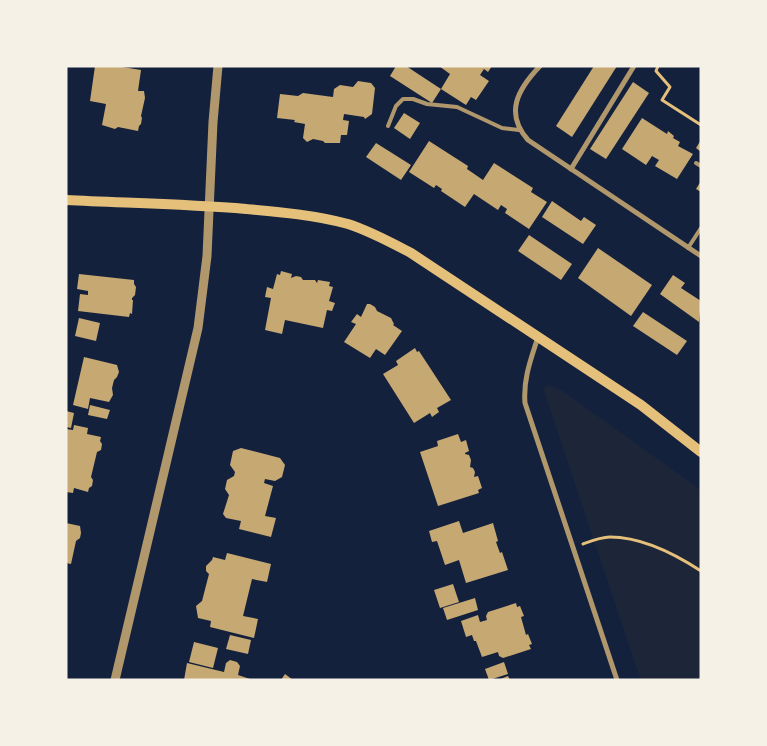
<svg xmlns="http://www.w3.org/2000/svg" width="767" height="746" viewBox="0 0 767 746" font-family="'Crimson Pro',serif">
  <rect width="100%" height="100%" fill="#14213d"/>
  <polygon fill="#1d2539" points="549,385 561,390 701,490 701,680 641,680 543,388"/>
  <g fill="#c6a872">
    <polygon points="95,66 116,66 141,70 138,91 144,91 145,98 141,116 142,118 141,124 139,126 138,131 118,127 115,129 102,125 106,104 90,101"/>
    <polygon points="396,66 406,66 441,89 450,74 439,66 492,66 488,72 484,69 480,75 489,81 476,100 471,97 466,105 441,89 432,103 390,76"/>
    <polygon points="594,66 617,66 572,137 556,126"/>
    <polygon points="358,81 371,83 375,88 372,114 365,119 364,117 344,114 343,120 349,121 347,135 341,135 340,143 325,143 323,141 313,139 307,142 303,138 305,124 294,122 295,120 277,118 280,94 298,96 303,93 333,97 334,89 340,85 353,87"/>
    <polygon points="633,82 649,93 606,159 590,149"/>
    <polygon points="404,113 420,123 410,139 394,128"/>
    <polygon points="642,118 667,134 668,131 674,136 673,138 680,142 678,146 693,154 677,179 655,166 659,160 652,156 646,165 622,149"/>
    <polygon points="701,140 701,152 696,148"/>
    <polygon points="429,141 468,166 467,169 483,180 494,163 533,188 531,192 547,202 529,229 505,213 507,209 501,205 498,210 474,194 465,207 441,191 442,189 436,185 434,188 409,172"/>
    <polygon points="376,143 411,165 401,180 366,157"/>
    <polygon points="701,181 701,192 696,189"/>
    <polygon points="552,201 581,221 584,217 596,225 583,244 542,217"/>
    <polygon points="529,235 572,264 561,280 518,251"/>
    <polygon points="598,248 652,285 631,316 578,278"/>
    <polygon points="281,271 292,274 291,278 296,276 301,277 303,280 315,280 317,283 318,280 330,282 329,286 333,287 329,301 335,303 332,311 327,310 323,328 285,320 282,334 265,330 271,298 265,297 267,287 273,289 277,274 280,275"/>
    <polygon points="79,274 134,280 134,284 136,287 135,295 132,298 132,300 133,300 132,314 130,313 129,317 78,311 80,294 88,295 88,291 77,289"/>
    <polygon points="673,275 685,283 681,288 701,301 699,322 660,294"/>
    <polygon points="367,304 370,304 375,307 377,311 391,318 394,324 393,325 402,331 385,355 376,349 370,358 344,342 356,324 351,322 357,314 361,317"/>
    <polygon points="643,312 687,341 677,355 633,326"/>
    <polygon points="79,318 100,323 96,341 75,336"/>
    <polygon points="415,348 417,352 419,351 451,400 437,408 439,412 432,417 430,413 414,423 383,374 398,365 396,361"/>
    <polygon points="84,357 117,365 119,372 117,377 114,380 112,388 113,395 109,402 90,398 88,409 73,405"/>
    <polygon points="90,405 110,410 107,419 88,415"/>
    <polygon points="66,411 74,413 71,428 66,427"/>
    <polygon points="74,425 88,428 87,434 101,437 100,441 102,444 101,450 97,452 91,477 93,480 92,486 89,488 88,492 74,488 73,493 66,492 66,429 73,430"/>
    <polygon points="458,434 461,442 466,440 469,451 465,453 465,454 469,455 471,460 470,467 473,468 475,472 474,477 478,476 482,488 478,490 479,493 438,506 420,452 438,446 437,441"/>
    <polygon points="241,448 280,458 285,465 282,477 275,481 265,479 264,483 273,486 265,516 276,518 271,537 239,529 241,521 226,518 223,514 229,495 225,489 227,480 234,476 235,472 230,465 233,451"/>
    <polygon points="459,521 463,533 493,523 498,541 496,542 500,553 502,552 508,570 466,583 459,560 445,565 437,541 432,542 429,531"/>
    <polygon points="66,523 80,526 81,533 80,538 76,541 71,564 66,563"/>
    <polygon points="227,553 271,564 267,582 252,579 243,616 258,619 254,638 210,627 211,621 198,618 196,606 202,601 209,574 206,571 206,566 212,560 213,557 225,560"/>
    <polygon points="453,584 459,602 440,608 434,590"/>
    <polygon points="475,598 478,610 447,620 443,608"/>
    <polygon points="516,603 517,607 520,606 524,616 521,617 526,635 528,634 532,644 529,645 531,649 503,658 499,656 498,652 482,657 476,641 474,641 472,635 466,637 461,621 478,615 480,622 487,620 486,616 488,612"/>
    <polygon points="230,635 251,640 248,654 226,649"/>
    <polygon points="194,642 218,648 213,668 189,662"/>
    <polygon points="230,660 237,662 240,666 238,675 253,680 184,680 187,663 224,672 226,663"/>
    <polygon points="504,662 508,674 489,680 485,669"/>
    <polygon points="285,674 293,680 281,680"/>
    <polygon points="508,676 510,680 498,680"/>
  </g>
  <g fill="none" stroke-linecap="round" stroke-linejoin="round">
    <g stroke="#e5c07b" stroke-width="3">
      <polyline points="658,66 656,71 670,87 662,100 701,125"/>
      <path d="M583 544C591 541 601 537 610 537 641 537 675 554 701 571"/>
    </g>
    <g stroke="#b1986c" stroke-width="4">
      <polyline points="388,126 396,106 403,99 413,99 427,104 457,107 502,128 519,130"/>
      <polyline points="696,163 701,166"/>
      <polyline points="688,248 701,228"/>
    </g>
    <g stroke="#b1986c" stroke-width="5">
      <path d="M540 66C518 89 504 113 528 140L701 256"/>
      <polyline points="571,169 634,66"/>
      <path d="M538 337C531 359 523 379 525 403L617 680"/>
    </g>
    <polyline stroke="#b1986c" stroke-width="9" points="115,680 198,328 207,256 213,122 218,66"/>
    <path stroke="#e5c07b" stroke-width="10" d="M66 200C126 203 186 204 246 209 280 212 315 215 348 224 370 231 390 242 411 253L641 405 701 452"/>
  </g>
  <rect width="767" height="746" fill="none" stroke="#f6f1e7" stroke-width="135"/>
</svg>
